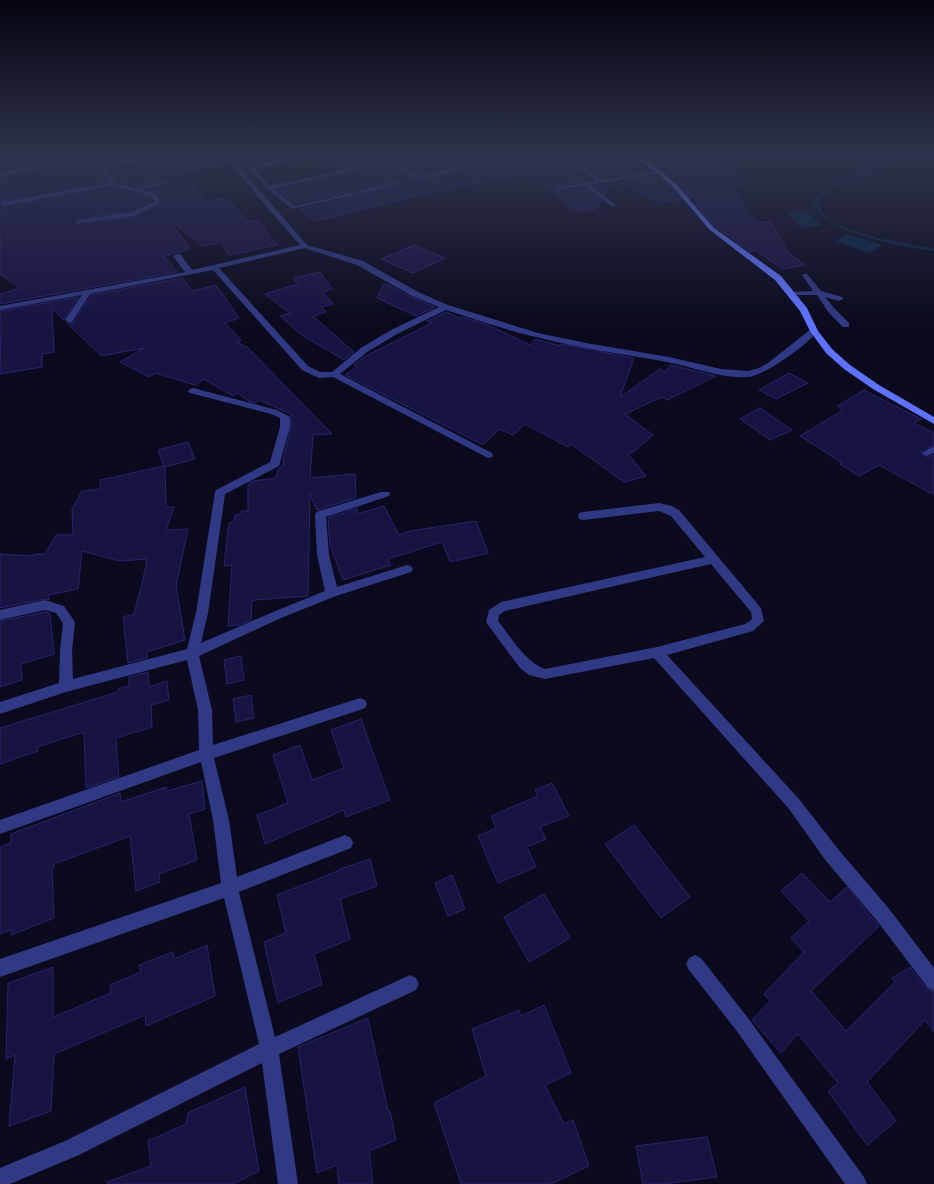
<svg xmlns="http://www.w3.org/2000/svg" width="934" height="1184" viewBox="0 0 934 1184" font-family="Figtree,sans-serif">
  <rect width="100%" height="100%" fill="#0b0a1f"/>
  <g fill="#062542">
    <polygon points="807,212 823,226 802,228 787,213"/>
    <polygon points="847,234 882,245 870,253 835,241"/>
  </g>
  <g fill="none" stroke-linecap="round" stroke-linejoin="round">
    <path fill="#062542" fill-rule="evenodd" d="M876 156H879L870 170 865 174 828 192 817 199C819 205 821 211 825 216 845 235 907 243 934 249V251C906 246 814 235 814 198L825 191 863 172 867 169Z"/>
  </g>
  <g fill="#171442" stroke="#282470">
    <polygon points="0,156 26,156 28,160 44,156 142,156 103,161 90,160 57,160 0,171"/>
    <polygon points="174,156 216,156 217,166 182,172 207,202 226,198 248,222 257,220 277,245 229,255 221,242 204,246 169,220 190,249 164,256 177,272 0,304 0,294 20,288 0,274 0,206 3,207 112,188 151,197 152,201 132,211 79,219 76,221 76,224 134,217 161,204 158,194 148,190 167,184 168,183 164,180 135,186 115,182 109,167"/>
    <polygon points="333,156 390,156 386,159 386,163 418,181 475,167 466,156 516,156 524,161 548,156 631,156 650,170 602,178 580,163 576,164 576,168 592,180 558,186 554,188 554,190 556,191 584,188 601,200 596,209 578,212 530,173 424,194 316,221 300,209 402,185 402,183 398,181 295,204 279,191 371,168 371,166 367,164 336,170"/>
    <polygon points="403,156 456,156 464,164 419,174 396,161"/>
    <polygon points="642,156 712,156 742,184 731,185 752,218 756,218 758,222 771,222 788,253 805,265 782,269 756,250 750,252 713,225 702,212 694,197 690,198 678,184 662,170"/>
    <polygon points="76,166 100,167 106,182 0,202 0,178 50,168"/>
    <polygon points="658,176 682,199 660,203 620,182"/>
    <polygon points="611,183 605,194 594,186"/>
    <polygon points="414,245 445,258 413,273 381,259"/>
    <polygon points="320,272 332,289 323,292 333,304 321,307 326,312 313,316 354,352 344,360 303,336 280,316 290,313 265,294 298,284 293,278"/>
    <polygon points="182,278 193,291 216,285 239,318 225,323 241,340 237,342 248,348 332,434 313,435 310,478 355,474 356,498 317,510 310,494 308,596 255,600 252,601 251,620 239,625 228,626 232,565 224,566 229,523 234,522 235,515 240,514 241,511 248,511 248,484 253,481 276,478 279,468 283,466 284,455 291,427 291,414 259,400 255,403 248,401 238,393 233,396 204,379 195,385 156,373 149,377 120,362 144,348 101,356 66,322 73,323 91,295"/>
    <polygon points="384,283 411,297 435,307 416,316 377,298"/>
    <polygon points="79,297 64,320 52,309 54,352 42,354 42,367 0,374 1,323 0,311"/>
    <polygon points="446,312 460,318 462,317 486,324 530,345 535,339 561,346 562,344 634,358 620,397 660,369 665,372 671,365 716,376 667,400 662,397 625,414 653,435 635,451 628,454 646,476 624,482 571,444 568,447 525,424 513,435 499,429 483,445 345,375 357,367 354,365 362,358 432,323 427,321"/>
    <polygon points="789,373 808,383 776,399 759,390"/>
    <polygon points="864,390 921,419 914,423 934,433 934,445 921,453 927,457 934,455 934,495 879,465 859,476 840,464 842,463 800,436 843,410 837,406"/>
    <polygon points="760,408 792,430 770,440 740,419"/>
    <polygon points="188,442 195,459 165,467 166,507 174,507 166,530 188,529 176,586 185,640 147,652 147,658 128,663 123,617 134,614 147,563 146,563 147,559 120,561 82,551 78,589 48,595 49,600 45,599 0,608 0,554 33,556 34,554 45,554 56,535 73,535 72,509 82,491 101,489 100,480 164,466 158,450"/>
    <polygon points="384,506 399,535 410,531 476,521 488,553 450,562 442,542 388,559 391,565 343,580 330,545 328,518 357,508 357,514"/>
    <polygon points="45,612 50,613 54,654 21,664 22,680 0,687 0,621"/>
    <polygon points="241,656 244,680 227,684 224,660"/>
    <polygon points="148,672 149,687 167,681 169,700 151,705 152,727 116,738 119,777 86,788 84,732 37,747 38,751 0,764 0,728 118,692 118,689 129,686 129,677"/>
    <polygon points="251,695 254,718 236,722 233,699"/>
    <polygon points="361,719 390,800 346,817 344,810 265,844 257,815 288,803 273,755 300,745 312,780 344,768 331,730"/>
    <polygon points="202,781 205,809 189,814 197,860 159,874 160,882 136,891 130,836 54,864 54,868 52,869 54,918 12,935 11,930 0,934 0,847 11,843 11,834 120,793 121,802 166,787 167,791"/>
    <polygon points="552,783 569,816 540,827 546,839 527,847 536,867 498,883 478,836 496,828 491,816 538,796 535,790"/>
    <polygon points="634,825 690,897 661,918 605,844"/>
    <polygon points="370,859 377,886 340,899 350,939 314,954 322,984 278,1003 264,942 286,933 277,895 340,870 340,869"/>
    <polygon points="802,873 830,902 847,887 879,926 811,991 846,1031 895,982 892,978 910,967 927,989 934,992 934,1032 925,1020 867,1082 896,1121 867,1145 828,1091 838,1083 798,1034 781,1053 752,1020 770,1001 764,994 804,952 791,938 809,921 781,891"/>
    <polygon points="452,875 465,909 448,916 435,883"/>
    <polygon points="544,894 570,938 529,962 504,917"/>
    <polygon points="207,945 215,996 146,1026 145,1015 54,1054 51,1111 9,1126 15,1055 6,1059 8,983 53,967 53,1017 111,993 110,985 141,972 139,965 173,952 174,959"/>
    <polygon points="544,1005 571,1073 545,1085 564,1124 573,1120 589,1166 551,1184 461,1184 434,1103 486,1076 472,1029 519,1010 521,1016"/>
    <polygon points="368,1018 388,1111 390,1111 396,1140 369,1151 373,1184 339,1184 337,1165 317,1173 298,1047"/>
    <polygon points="245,1087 259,1171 233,1184 108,1184 107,1182 151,1166 148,1141 186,1124 188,1113"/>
    <polygon points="707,1137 717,1177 663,1184 643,1184 636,1146"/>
  </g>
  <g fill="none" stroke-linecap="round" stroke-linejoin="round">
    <g fill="#303983" fill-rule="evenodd">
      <polygon points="803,274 807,274 821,291 842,297 843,299 839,301 825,297 835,309 849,323 849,327 843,327 829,313 817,295 790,295 790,293 792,292 813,291 802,275"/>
      <polygon points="934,446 934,453 927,456 924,455 922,453"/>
    </g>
    <g fill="#303983" fill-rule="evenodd">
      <path d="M155 156H173L107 166 114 183 135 188 164 181 167 183 142 190 157 194 160 203 134 216 77 223V221L79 220 132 212 154 202 152 196 112 186 3 206 0 204 3 202 108 183 101 166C67 161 33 170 0 177V173L57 162 90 161 103 163Z"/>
      <path d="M224 156H230L307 245 363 261 418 292 448 305 538 333 586 343 669 357 721 369 748 371 759 368 768 363 811 329H817L818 331C807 345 766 375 748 377 721 379 693 367 667 362 623 354 579 348 536 337 505 330 475 319 446 310L397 334 367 352 340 374 492 453 493 455 492 457 488 458 333 377 319 378 302 370 213 270 90 294 72 322H69L65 320 82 295 0 310V306L185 272 173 256 177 254H180L192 270 300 245 265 205ZM305 248 357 265 412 296 439 307 391 330 361 348 332 372H320L308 366 219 268Z"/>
      <polygon points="299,156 312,156 255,169 270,186 367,165 370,167 274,189 295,206 398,182 401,184 292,209 267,189 248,168"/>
      <polygon points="394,156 402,156 393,161 419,176 467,165 457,156 464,156 474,166 418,180 387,162 387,160"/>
      <polygon points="579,164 602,180 659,170 662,172 659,174 590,185 615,204 615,206 613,207 584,186 556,190 555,189 558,187 596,181 577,167 577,165"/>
      <polygon points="193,388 277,410 290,417 290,427 279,466 225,494 208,613 201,643 273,612 325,591 317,555 315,515 316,512 381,492 389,492 390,494 389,496 326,517 329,555 337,587 407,565 411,566 413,569 411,572 336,596 281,618 199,656 212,710 213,745 360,698 365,700 367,704 365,708 360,710 214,758 229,820 237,877 345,835 351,838 353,843 351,848 239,892 275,1037 410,975 416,978 419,984 416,990 279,1054 298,1184 278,1184 262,1063 79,1155 10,1184 0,1184 0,1168 65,1141 259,1044 224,898 0,977 0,959 221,883 213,820 201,762 0,834 0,820 199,750 198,710 187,660 66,692 0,714 0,702 59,683 60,651 63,623 56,613 45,610 0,620 0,610 45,600 64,606 75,622 72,651 73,679 187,649 196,613 215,492 216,490 270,462 280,427 280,418 271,414 190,393 188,391 190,389"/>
      <path d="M659 503 672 506 679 510 761 608 764 621 753 631 667 655 799 799 838 849 890 910 934 968V991L928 988 878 922 826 861 789 809 654 658 545 679 529 675 520 668 488 625 486 622 489 610 501 602 705 557 671 516 659 511 583 520 579 519 578 516 579 513 583 512ZM711 564 751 612 752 619 745 624 657 647 545 669C526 663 510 636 498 621L499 615 505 611Z"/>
      <polygon points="695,955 701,958 748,1018 864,1177 867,1184 845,1184 736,1030 689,970 686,964 689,958"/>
    </g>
    <polygon fill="#5f72ff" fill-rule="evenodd" points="632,156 639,156 661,171 677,185 714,228 781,276 807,308 818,331 832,349 850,365 879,385 934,417 934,424 873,389 844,369 826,353 810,331 800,311 775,280 710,230 673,187 657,173"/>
  </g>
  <linearGradient id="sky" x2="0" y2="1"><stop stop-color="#060611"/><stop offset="0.48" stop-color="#2e334d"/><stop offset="1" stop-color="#2e334d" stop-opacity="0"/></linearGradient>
  <rect width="934" height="322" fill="url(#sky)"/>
</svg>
